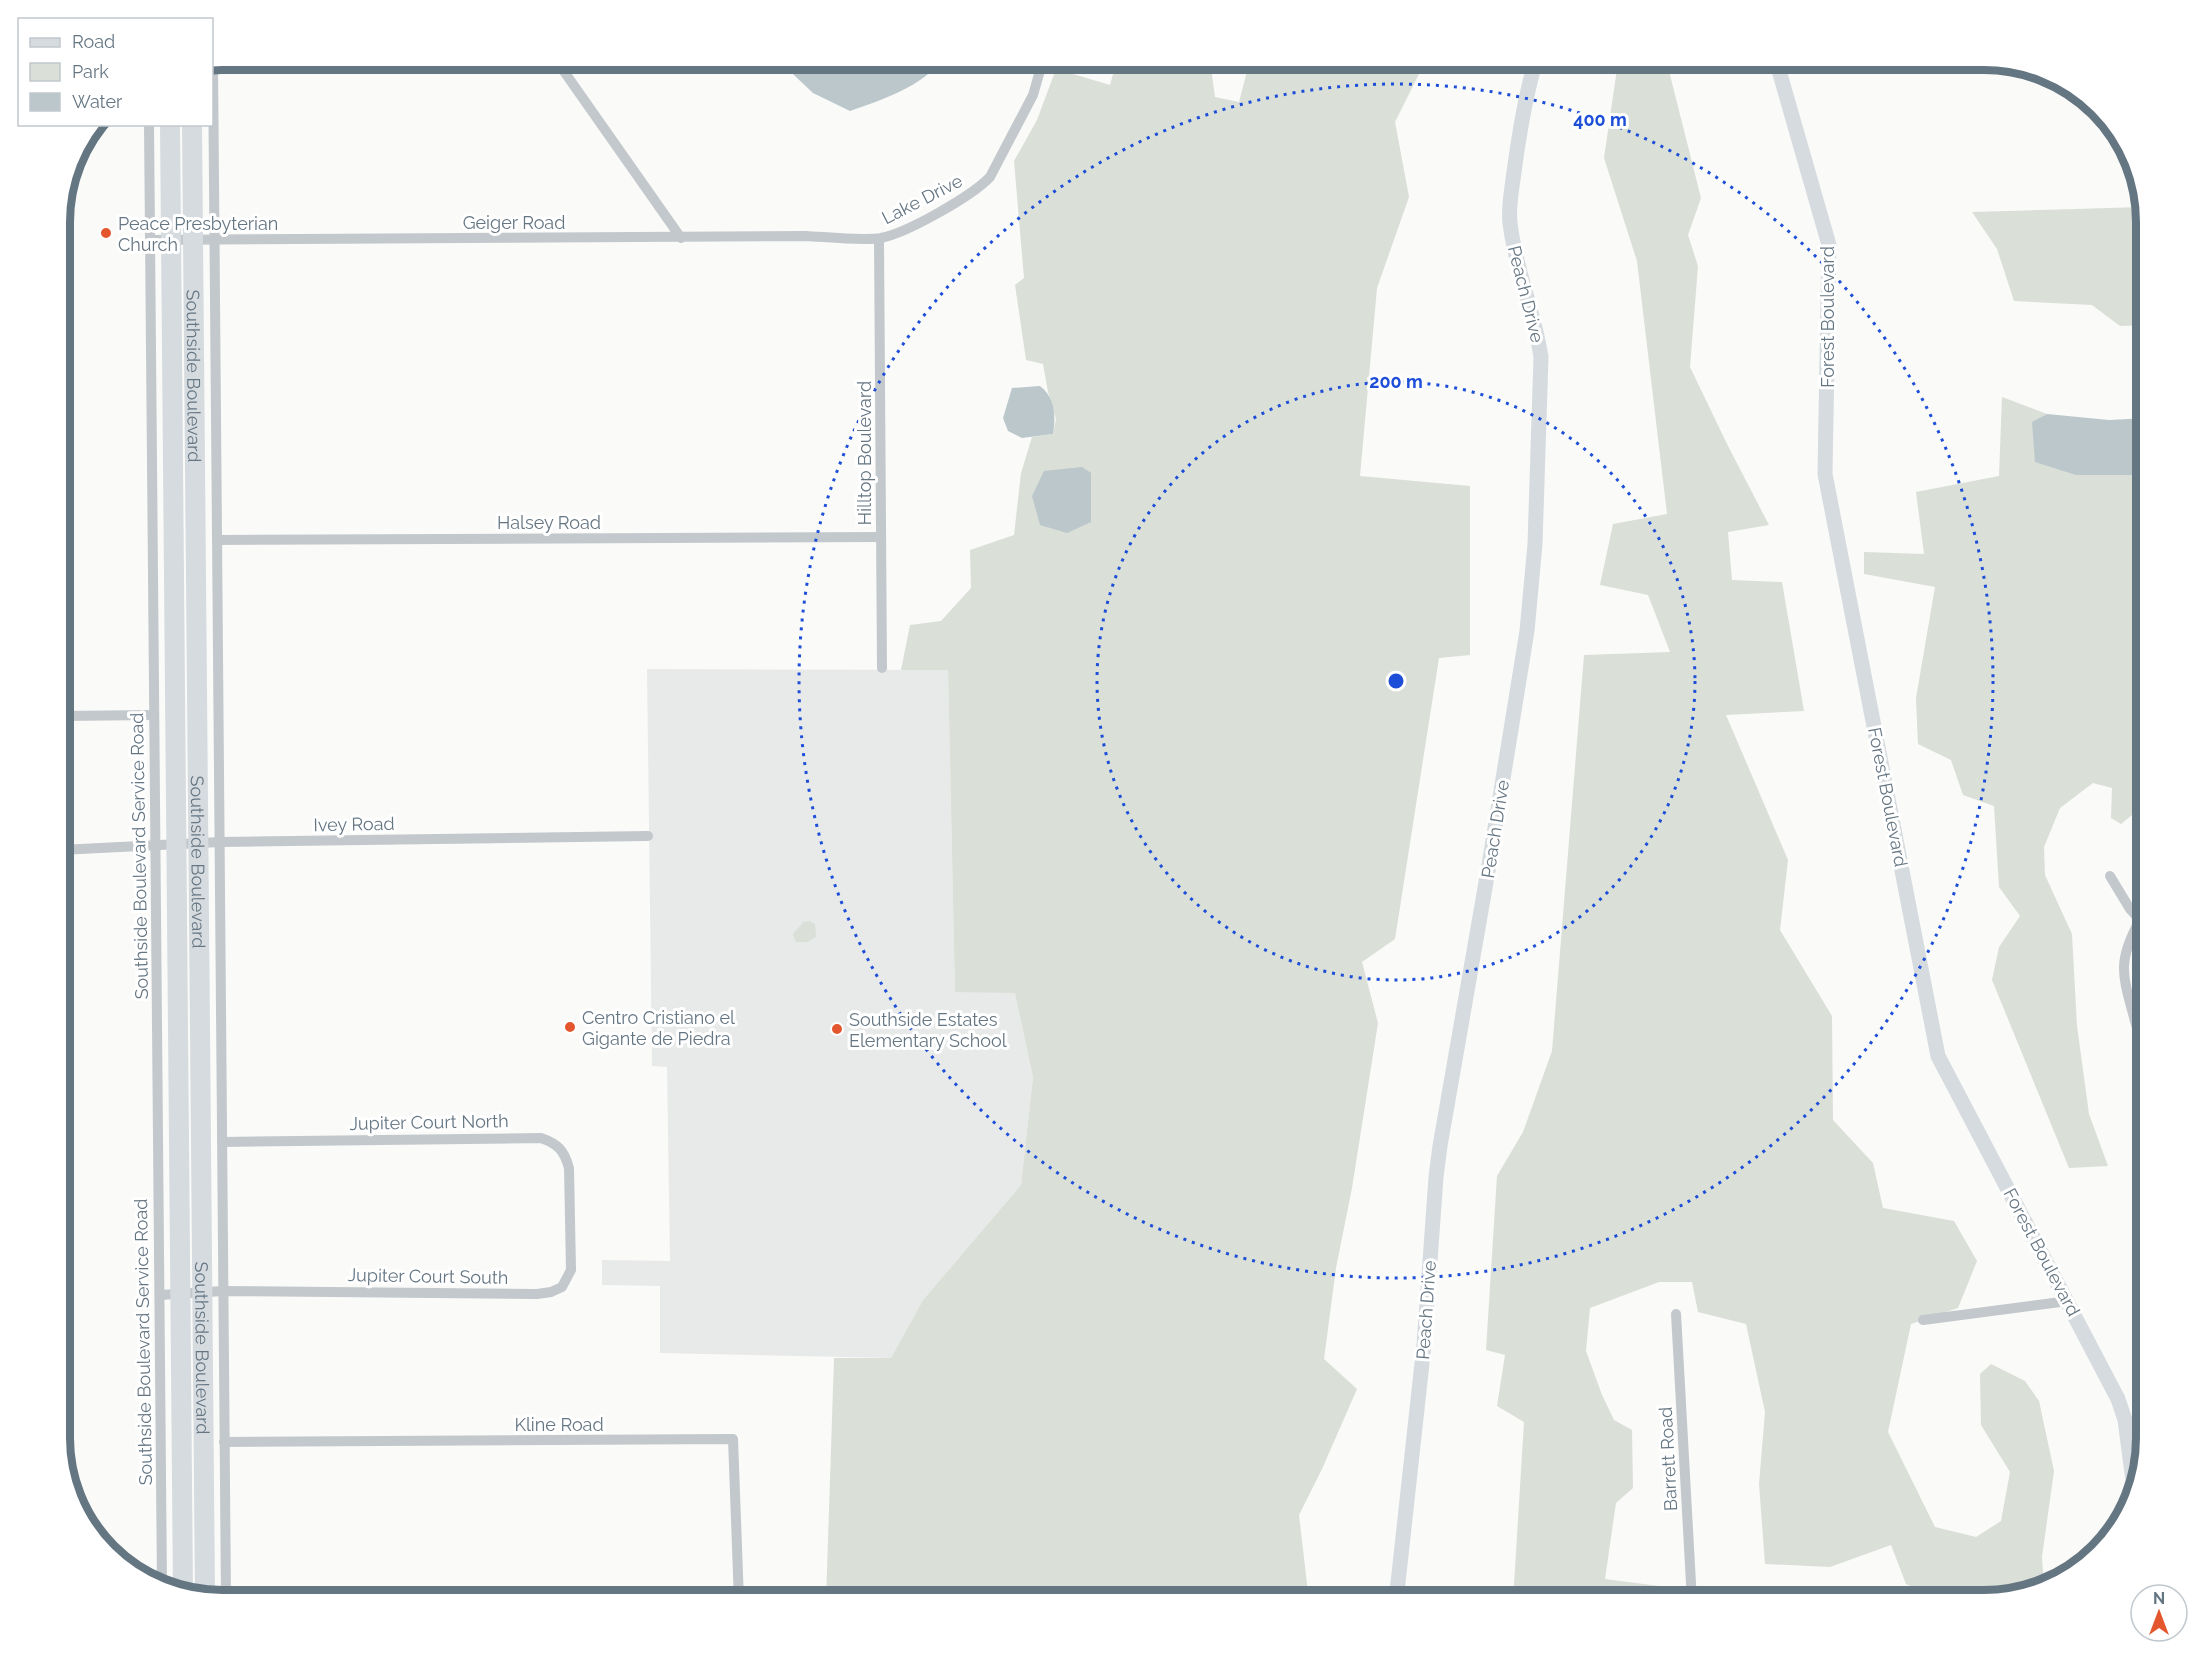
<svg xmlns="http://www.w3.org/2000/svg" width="2207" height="1661" viewBox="0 0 2207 1661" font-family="Raleway,sans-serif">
  <rect width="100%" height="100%" fill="#fafaf8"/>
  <polygon fill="#e8e9e9" points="647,669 948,670 955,992 1015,992 1033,1077 1021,1185 923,1300 891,1358 660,1353 660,1286 602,1285 602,1260 670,1261 667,1067 652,1066"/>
  <g fill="#dadfd7">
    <polygon points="1117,60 1210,60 1215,97 1239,102 1250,60 1426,60 1395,122 1409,197 1377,288 1360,476 1470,486 1470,655 1439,658 1395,939 1362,962 1378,1023 1352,1188 1336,1268 1324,1359 1357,1389 1322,1469 1299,1515 1309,1601 826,1601 834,1358 891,1358 923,1300 1021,1185 1033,1077 1015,993 955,992 948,670 901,670 910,625 941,621 971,588 970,550 1014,535 1021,473 1032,437 1053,434 1056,419 1048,392 1043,364 1026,360 1015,285 1024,278 1014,161 1037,120 1056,69 1110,85"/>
    <polygon points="1668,67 1701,198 1688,235 1698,266 1690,367 1727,444 1769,525 1728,532 1732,580 1782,582 1804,711 1726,715 1788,860 1780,930 1832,1016 1833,1120 1873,1163 1883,1208 1954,1221 1977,1261 1958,1308 1911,1324 1888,1432 1935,1527 1976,1537 2001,1521 2010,1472 1981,1425 1980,1374 1991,1364 2025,1381 2039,1401 2054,1471 2042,1557 2044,1587 1984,1601 1946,1601 1906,1584 1891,1545 1830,1567 1765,1564 1759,1484 1765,1412 1746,1324 1698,1312 1692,1282 1659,1282 1590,1308 1586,1351 1602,1395 1614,1420 1632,1430 1633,1488 1616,1503 1605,1579 1674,1588 1674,1601 1513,1601 1524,1422 1497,1406 1505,1355 1486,1350 1497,1176 1523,1132 1552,1051 1584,655 1670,652 1648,595 1600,585 1613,524 1667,514 1637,261 1604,158 1617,69"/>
    <polygon points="2143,207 2147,222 2147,325 2120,326 2092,305 2014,301 1997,249 1972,212"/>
    <polygon points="2002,397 2047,414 2032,423 2076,475 2147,475 2147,809 2142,807 2121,824 2111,818 2112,788 2093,783 2060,808 2044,847 2045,875 2072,934 2077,1026 2089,1114 2108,1166 2069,1168 1992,980 1999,947 2020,916 1999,887 1994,806 1963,795 1951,760 1918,744 1916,698 1935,587 1864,574 1864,552 1924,554 1916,492 1999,476"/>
    <path d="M809 921 815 924 816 937 807 942H796L793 935C795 930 800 927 803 922Z"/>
  </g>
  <g fill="#bbc7cb">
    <path d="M778 60H941C924 86 879 101 850 111L813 93Z"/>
    <path d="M1040 386C1055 397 1056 417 1053 434L1022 438 1008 431 1003 418 1012 388Z"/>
    <polygon points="2047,414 2109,420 2147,418 2147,475 2076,475 2035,462 2032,422"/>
    <polygon points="1082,467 1091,473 1091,522 1067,533 1040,525 1032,496 1044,471"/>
  </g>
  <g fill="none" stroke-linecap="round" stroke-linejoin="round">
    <g stroke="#c3c8cc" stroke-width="10">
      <polyline points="556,60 681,238"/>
      <polyline points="213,62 226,1601"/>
      <polyline points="149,124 162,1588"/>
      <polyline points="879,239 882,668"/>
      <path d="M150 240 806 236C826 237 863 241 881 238 907 233 972 196 990 177L1033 95 1043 60"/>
      <polyline points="217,540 881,537"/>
      <polyline points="60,716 154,715"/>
      <polyline points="60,850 220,842 648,836"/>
      <polyline points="2110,876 2130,909 2140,920"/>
      <path d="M2140 920C2116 963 2123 976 2135 1021 2137 1028 2140 1036 2141 1043 2145 1067 2137 1085 2147 1112"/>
      <path d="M160 1295 223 1291 537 1294 551 1292 562 1287 571 1270 569 1168C564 1150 558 1144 541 1138L222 1142"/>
      <polyline points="1676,1314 1692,1601"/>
      <polyline points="1923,1320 2068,1301"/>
      <polyline points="224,1442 733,1439 739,1601"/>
      <polyline points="226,1591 561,1591 569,1593 581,1601"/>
    </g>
    <g stroke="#d6dbdf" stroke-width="15">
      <polyline points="1776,60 1829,245 1825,474 1938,1056 2118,1399 2125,1420 2135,1496"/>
      <path d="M1396 1601 1424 1345 1436 1177 1440 1146 1489 865 1527 631 1535 544 1541 357C1534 311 1515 268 1510 223 1508 206 1512 189 1514 172 1519 135 1525 96 1536 60"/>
    </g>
    <g stroke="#d6dbdf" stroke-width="20">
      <polyline points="170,124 183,1594"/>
      <path id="s1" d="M192 124 205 1598"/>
    </g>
  </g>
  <g fill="none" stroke="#1d4ed8" stroke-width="3" stroke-dasharray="3 6">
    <circle cx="1396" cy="681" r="299"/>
    <circle cx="1396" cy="681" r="597"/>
  </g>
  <g fill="#e4572e" stroke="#fff" stroke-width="2">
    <circle cx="106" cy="233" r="6"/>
    <circle cx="570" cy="1027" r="6"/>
    <circle cx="837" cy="1029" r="6"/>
  </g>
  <g text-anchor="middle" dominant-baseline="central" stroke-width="6" stroke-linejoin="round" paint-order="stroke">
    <g font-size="18" fill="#657683" stroke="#fff">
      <text transform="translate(922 199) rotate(-27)">Lake Drive</text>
      <text x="514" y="222">Geiger Road</text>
      <text transform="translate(1526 294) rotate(76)">Peach Drive</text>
      <text transform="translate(1827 317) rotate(-90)">Forest Boulevard</text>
      <text stroke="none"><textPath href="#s1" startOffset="252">Southside Boulevard</textPath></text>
      <text transform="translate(864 453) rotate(-90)">Hilltop Boulevard</text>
      <text x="549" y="522">Halsey Road</text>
      <text transform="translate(1888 797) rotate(79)">Forest Boulevard</text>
      <text transform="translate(354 824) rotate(-1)">Ivey Road</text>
      <text transform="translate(1495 829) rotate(-81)">Peach Drive</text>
      <text transform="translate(139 856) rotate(-91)">Southside Boulevard Service Road</text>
      <text stroke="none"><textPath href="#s1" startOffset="738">Southside Boulevard</textPath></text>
      <text transform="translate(429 1122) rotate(-1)">Jupiter Court North</text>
      <text transform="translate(2042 1252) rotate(62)">Forest Boulevard</text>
      <text transform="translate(428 1276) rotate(1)">Jupiter Court South</text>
      <text transform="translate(1426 1310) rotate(-86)">Peach Drive</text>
      <text transform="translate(143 1342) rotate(-91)">Southside Boulevard Service Road</text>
      <text stroke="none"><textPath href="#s1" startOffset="1224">Southside Boulevard</textPath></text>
      <text x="559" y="1424">Kline Road</text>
      <text transform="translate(1668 1459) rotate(-93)">Barrett Road</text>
    </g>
    <g font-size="18" fill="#657683" stroke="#fff" text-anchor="start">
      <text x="118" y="223">Peace Presbyterian<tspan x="118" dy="21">Church</tspan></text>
      <text x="582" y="1017">Centro Cristiano el<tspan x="582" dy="21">Gigante de Piedra</tspan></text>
      <text x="849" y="1019">Southside Estates<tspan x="849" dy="21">Elementary School</tspan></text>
    </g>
  </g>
  <path d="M0 0H2207V1661H0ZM222 70H1984A152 152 0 0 1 2136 222V1438A152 152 0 0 1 1984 1590H222A152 152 0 0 1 70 1438V222A152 152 0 0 1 222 70Z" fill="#fff" fill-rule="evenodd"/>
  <path fill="none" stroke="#657683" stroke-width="8" d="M222 70H1984A152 152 0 0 1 2136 222V1438A152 152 0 0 1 1984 1590H222A152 152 0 0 1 70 1438V222A152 152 0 0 1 222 70Z"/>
  <circle cx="1396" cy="681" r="9" fill="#1d4ed8" stroke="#fff" stroke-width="3"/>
  <g font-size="18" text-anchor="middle" font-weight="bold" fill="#1d4ed8" stroke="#fff" stroke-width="6" stroke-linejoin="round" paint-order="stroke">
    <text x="1600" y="126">400 m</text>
    <text x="1396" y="388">200 m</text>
  </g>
  <rect x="18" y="18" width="195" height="108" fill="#ffffff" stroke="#c1c8cd" stroke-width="1.5"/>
  <rect x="30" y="38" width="30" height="9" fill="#d6dbdf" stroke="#c1c8cd" stroke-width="1.5"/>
  <text x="72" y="48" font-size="18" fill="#657683">Road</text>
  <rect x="30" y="63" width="30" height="18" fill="#dadfd7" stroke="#c1c8cd" stroke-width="1.5"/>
  <text x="72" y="78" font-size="18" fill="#657683">Park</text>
  <rect x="30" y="93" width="30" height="18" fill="#bbc7cb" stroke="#c1c8cd" stroke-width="1.5"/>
  <text x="72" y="108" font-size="18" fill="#657683">Water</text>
  <g transform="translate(2159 1613)"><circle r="28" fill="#ffffff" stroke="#c1c8cd" stroke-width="1.5"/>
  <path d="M0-4.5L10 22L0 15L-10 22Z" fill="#e4572e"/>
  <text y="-9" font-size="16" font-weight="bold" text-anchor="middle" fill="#657683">N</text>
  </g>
</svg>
